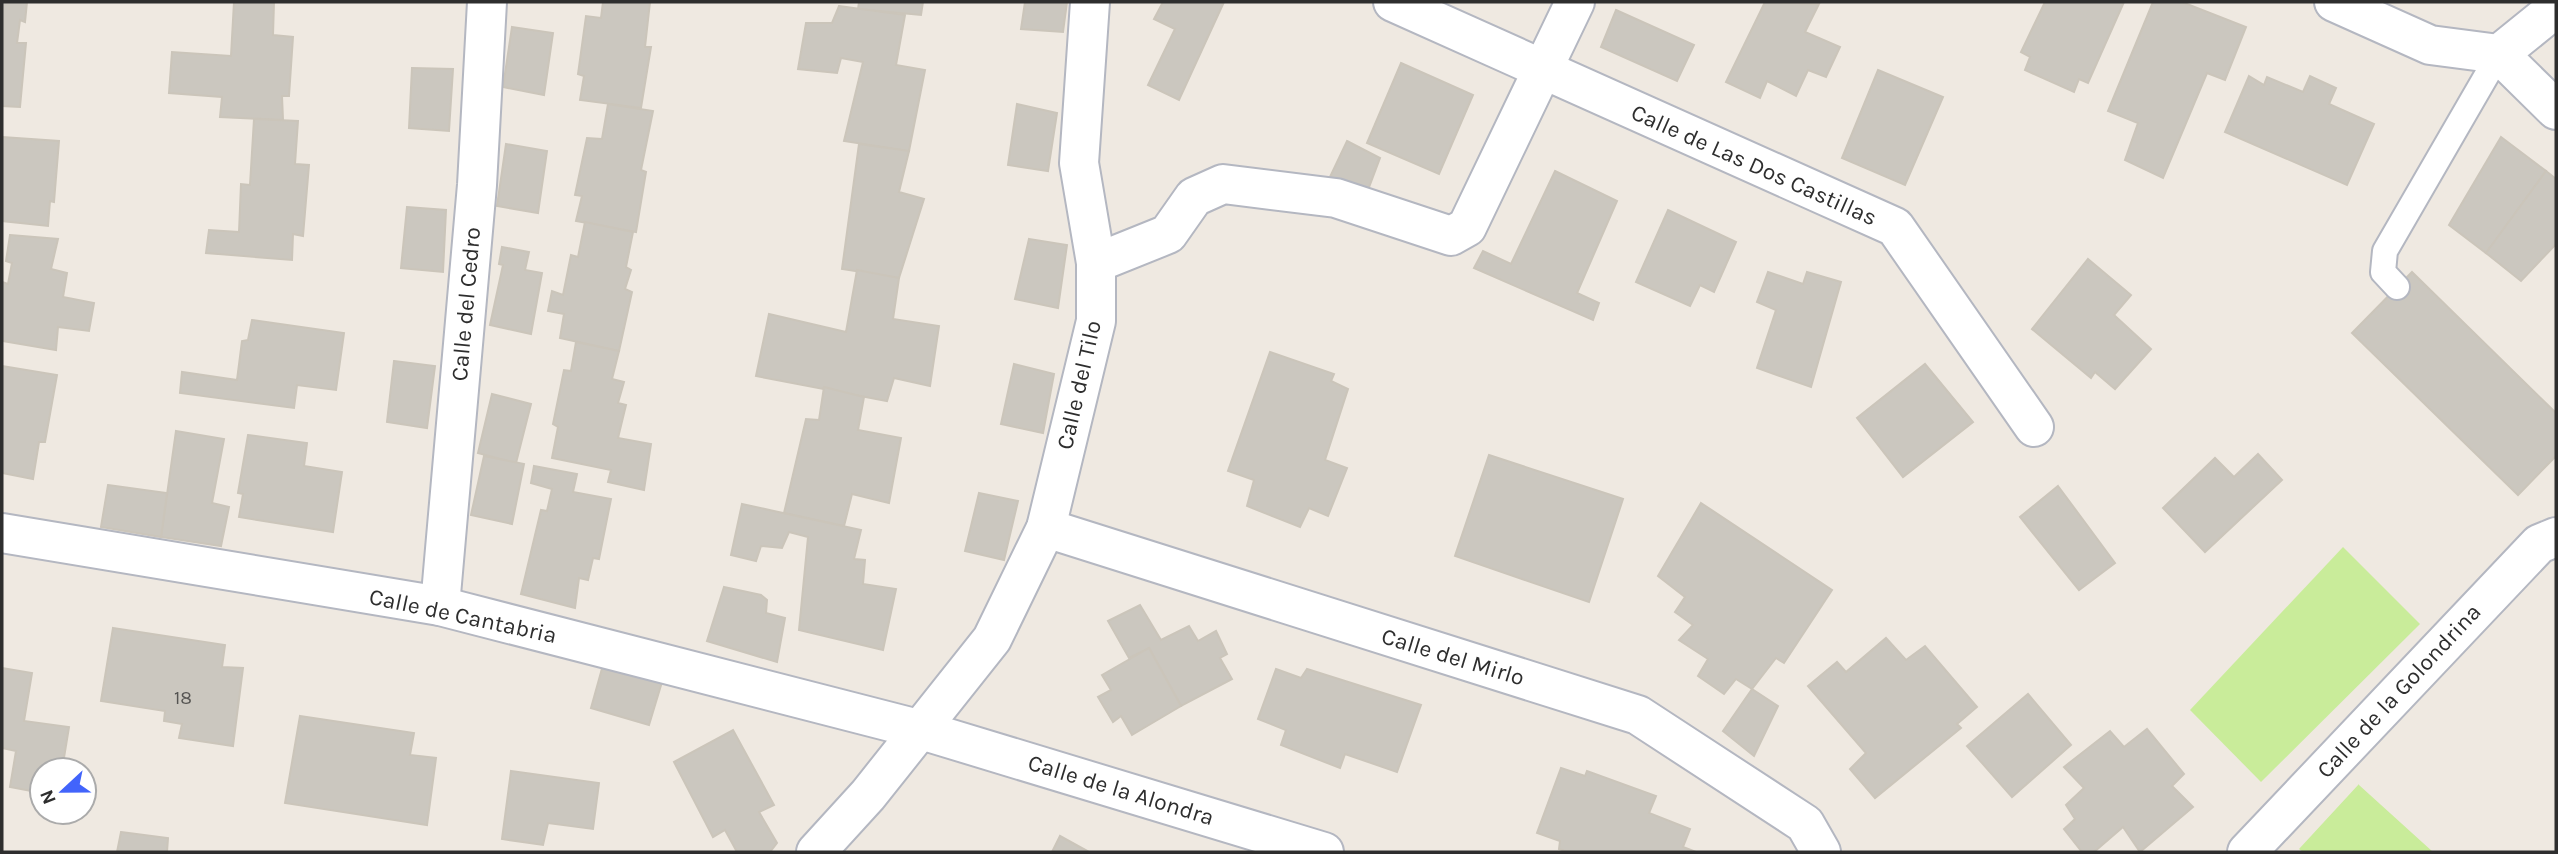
<svg xmlns="http://www.w3.org/2000/svg" width="2558" height="854" viewBox="0 0 2558 854" font-family="Karla,sans-serif">
  <rect width="100%" height="100%" fill="#efe9e1"/>
  <g fill="#c9ec9a">
    <polygon points="2343,547 2420,624 2261,782 2190,710"/>
    <polygon points="2359,784 2359,785 2433,852 2303,852 2299,849"/>
  </g>
  <g fill="#cbc7bf" stroke="#cbc5ba" stroke-width="2">
    <polygon points="2,2 27,2 25,22 20,20 17,43 26,43 20,107 2,106"/>
    <polygon points="234,2 274,2 273,35 293,37 289,96 282,96 283,120 220,117 222,97 169,93 172,52 231,56"/>
    <polygon points="603,2 650,2 645,47 651,47 641,108 580,100 584,76 578,74 586,16 601,18"/>
    <polygon points="859,2 923,2 921,15 858,9"/>
    <polygon points="1025,2 1067,2 1063,32 1021,29"/>
    <polygon points="1163,2 1224,2 1179,100 1148,85 1175,29 1154,19"/>
    <polygon points="1765,2 1819,4 1805,32 1840,47 1826,77 1808,70 1796,96 1767,81 1760,98 1726,82"/>
    <polygon points="2045,2 2124,2 2088,83 2079,79 2074,92 2025,70 2030,57 2021,52"/>
    <polygon points="2153,2 2182,2 2246,27 2225,80 2207,73 2163,178 2125,160 2138,123 2108,111"/>
    <polygon points="839,6 905,15 896,65 925,70 909,151 844,141 863,62 841,58 837,73 798,69 806,23 832,23"/>
    <polygon points="1616,10 1694,45 1677,81 1601,47"/>
    <polygon points="512,27 553,33 544,95 503,87"/>
    <polygon points="1401,63 1473,95 1439,174 1367,143"/>
    <polygon points="412,68 453,69 449,131 409,128"/>
    <polygon points="1878,70 1943,97 1905,185 1842,158"/>
    <polygon points="2249,76 2264,85 2267,77 2303,92 2310,76 2336,88 2329,104 2374,124 2347,185 2225,132"/>
    <polygon points="608,104 653,111 641,170 646,172 636,232 576,221 582,196 575,195 587,138 602,139"/>
    <polygon points="1017,104 1057,113 1048,171 1008,165"/>
    <polygon points="254,119 298,121 295,164 309,165 303,236 293,234 292,260 206,253 209,230 239,232 241,184 250,185"/>
    <polygon points="2,137 59,141 54,202 50,201 48,226 2,221"/>
    <polygon points="2501,137 2546,171 2486,253 2449,225"/>
    <polygon points="1347,141 1380,158 1368,190 1330,177"/>
    <polygon points="506,144 547,151 538,213 497,206"/>
    <polygon points="859,144 909,151 899,192 924,199 899,278 842,269"/>
    <polygon points="1555,171 1617,201 1577,293 1599,303 1593,320 1474,268 1483,251 1511,264"/>
    <polygon points="2546,171 2556,179 2556,244 2521,281 2486,253"/>
    <polygon points="407,207 446,210 443,272 401,268"/>
    <polygon points="1668,210 1736,242 1714,292 1700,285 1690,306 1636,282"/>
    <polygon points="585,222 633,232 626,267 631,270 625,289 632,292 619,351 560,338 564,314 548,311 552,291 563,295 571,255 578,257"/>
    <polygon points="10,235 58,239 51,269 67,273 63,297 94,303 89,331 58,327 56,350 2,341 2,282 8,284 12,263 6,261"/>
    <polygon points="1029,239 1067,245 1058,308 1015,299"/>
    <polygon points="502,247 529,252 525,270 542,273 531,334 490,325 503,265 499,264"/>
    <polygon points="2088,259 2131,295 2114,315 2151,349 2115,389 2095,372 2091,378 2032,329"/>
    <polygon points="857,270 899,278 893,319 939,326 930,386 894,378 887,401 756,376 769,314 846,332"/>
    <polygon points="1768,272 1803,284 1807,272 1841,282 1811,387 1757,368 1776,310 1757,302"/>
    <polygon points="2412,272 2556,413 2556,456 2518,495 2352,333"/>
    <polygon points="252,320 344,333 336,390 297,385 294,408 180,393 182,372 237,380 242,341 248,340"/>
    <polygon points="576,342 619,351 612,379 624,382 618,403 626,405 618,438 651,444 644,490 608,482 611,470 552,458 558,427 553,424 564,370 571,371"/>
    <polygon points="1270,352 1334,374 1331,381 1348,389 1325,460 1347,468 1328,516 1309,508 1300,527 1247,506 1254,480 1228,471"/>
    <polygon points="394,361 435,366 427,428 387,422"/>
    <polygon points="1014,364 1054,374 1043,433 1001,424"/>
    <polygon points="1925,364 1973,422 1903,477 1857,418"/>
    <polygon points="2,366 57,375 45,442 39,442 33,479 2,473"/>
    <polygon points="824,387 864,397 858,430 901,438 889,503 852,494 844,526 784,513 806,419 819,420"/>
    <polygon points="492,394 531,404 516,463 478,453"/>
    <polygon points="176,431 224,439 212,503 229,507 221,546 161,537"/>
    <polygon points="248,435 307,443 304,466 342,472 333,532 239,517 243,494 238,493"/>
    <polygon points="2258,454 2282,480 2205,552 2163,508 2215,458 2234,477"/>
    <polygon points="1489,455 1623,499 1589,602 1455,556"/>
    <polygon points="484,456 524,464 512,524 471,515"/>
    <polygon points="534,466 577,474 573,492 611,499 599,559 593,558 588,580 579,578 575,608 521,594 541,510 547,511 552,489 531,483"/>
    <polygon points="108,485 167,493 161,537 101,527"/>
    <polygon points="2058,486 2115,563 2079,590 2020,517"/>
    <polygon points="979,493 1018,501 1004,560 965,551"/>
    <polygon points="1701,503 1832,590 1784,663 1776,658 1752,689 1736,679 1724,694 1698,676 1708,659 1679,640 1693,625 1675,612 1685,597 1658,576"/>
    <polygon points="742,504 861,530 854,559 865,560 863,584 896,589 883,650 799,630 808,537 789,532 782,548 761,546 756,561 731,555"/>
    <polygon points="724,587 761,595 767,600 766,613 785,618 777,662 707,641"/>
    <polygon points="1140,605 1161,640 1189,626 1198,641 1216,631 1227,654 1220,658 1232,679 1181,706 1149,648 1129,658 1108,621"/>
    <polygon points="113,628 225,645 222,667 243,668 233,746 179,738 182,724 164,721 165,711 101,701"/>
    <polygon points="1886,638 1906,660 1925,646 1977,707 1957,724 1961,728 1875,798 1850,769 1866,753 1808,686 1837,662 1846,672"/>
    <polygon points="1149,648 1181,706 1132,735 1121,716 1113,722 1098,697 1111,690 1102,675"/>
    <polygon points="603,665 662,682 649,725 591,708"/>
    <polygon points="2,668 32,673 24,721 69,727 62,770 42,770 42,793 10,787 16,751 2,748"/>
    <polygon points="1276,669 1301,678 1307,669 1421,705 1397,772 1345,754 1340,768 1281,745 1286,730 1258,719"/>
    <polygon points="1752,689 1778,706 1754,756 1723,731"/>
    <polygon points="2028,694 2071,745 2012,797 1967,746"/>
    <polygon points="300,716 414,733 410,755 436,758 427,825 285,803"/>
    <polygon points="2147,729 2184,774 2172,786 2193,807 2140,852 2123,827 2094,852 2082,852 2064,829 2075,819 2066,805 2084,788 2064,767 2110,731 2124,747"/>
    <polygon points="733,730 774,805 759,812 777,843 770,852 737,852 725,830 713,837 674,762"/>
    <polygon points="1561,768 1585,776 1587,771 1656,796 1649,813 1690,829 1683,847 1696,852 1568,852 1559,849 1560,841 1537,833"/>
    <polygon points="511,771 599,783 593,829 548,823 543,845 502,839"/>
    <polygon points="121,832 168,838 167,852 117,852"/>
    <polygon points="1060,836 1089,852 1052,852"/>
  </g>
  <g fill="none" stroke-linecap="round" stroke-linejoin="round">
    <g stroke="#b4b7c1" stroke-width="28">
      <polyline id="lane" points="2397,287 2383,272 2385,251 2499,54"/>
    </g>
    <g stroke="#b4b7c1" stroke-width="42">
      <g id="street">
        <polyline points="1393,2 1895,227 2034,427"/>
        <polyline points="2334,2 2430,45 2499,54 2556,8"/>
        <polyline points="2499,54 2556,110"/>
        <polyline points="1096,263 1168,234 1194,197 1223,184 1336,198 1451,236 1467,227 1575,2"/>
        <polyline points="1046,528 1638,715 1805,824 1821,852"/>
        <polyline points="2,533 440,606 918,729 1324,852"/>
        <polyline points="440,606 477,185 487,2"/>
        <polyline points="816,852 868,795 992,639 1046,528 1096,321 1096,263 1079,163 1090,2"/>
        <polyline points="2247,852 2539,544 2556,537"/>
      </g>
    </g>
    <use href="#lane" stroke="#fff" stroke-width="24"/>
    <use href="#street" stroke="#fff" stroke-width="38"/>
  </g>
  <g text-anchor="middle" dominant-baseline="central" stroke-width="7" stroke-linejoin="round" paint-order="stroke">
    <g font-size="19" fill="#555452">
      <text x="183" y="698">18</text>
    </g>
    <g font-size="23" fill="#2e2e2e" stroke="#fff">
      <text transform="translate(1754 165) rotate(24)">Calle de Las Dos Castillas</text>
      <text transform="translate(466 304) rotate(-85)">Calle del Cedro</text>
      <text transform="translate(1079 385) rotate(-77)">Calle del Tilo</text>
      <text transform="translate(463 616) rotate(12)">Calle de Cantabria</text>
      <text transform="translate(1453 657) rotate(17)">Calle del Mirlo</text>
      <text transform="translate(2399 691) rotate(-47)">Calle de la Golondrina</text>
      <text transform="translate(1121 790) rotate(17)">Calle de la Alondra</text>
    </g>
  </g>
  <rect width="2558" height="854" fill="none" stroke="#2e2e2e" stroke-width="7"/>
  <g transform="translate(63 791) rotate(248)"><circle r="33" fill="#ffffff" stroke="#ababab" stroke-width="2"/>
  <path d="M0-5L12 26L0 18L-12 26Z" fill="#4264fb"/>
  <text y="-10" font-size="19" font-weight="bold" text-anchor="middle" fill="#2e2e2e">N</text>
  </g>
</svg>
